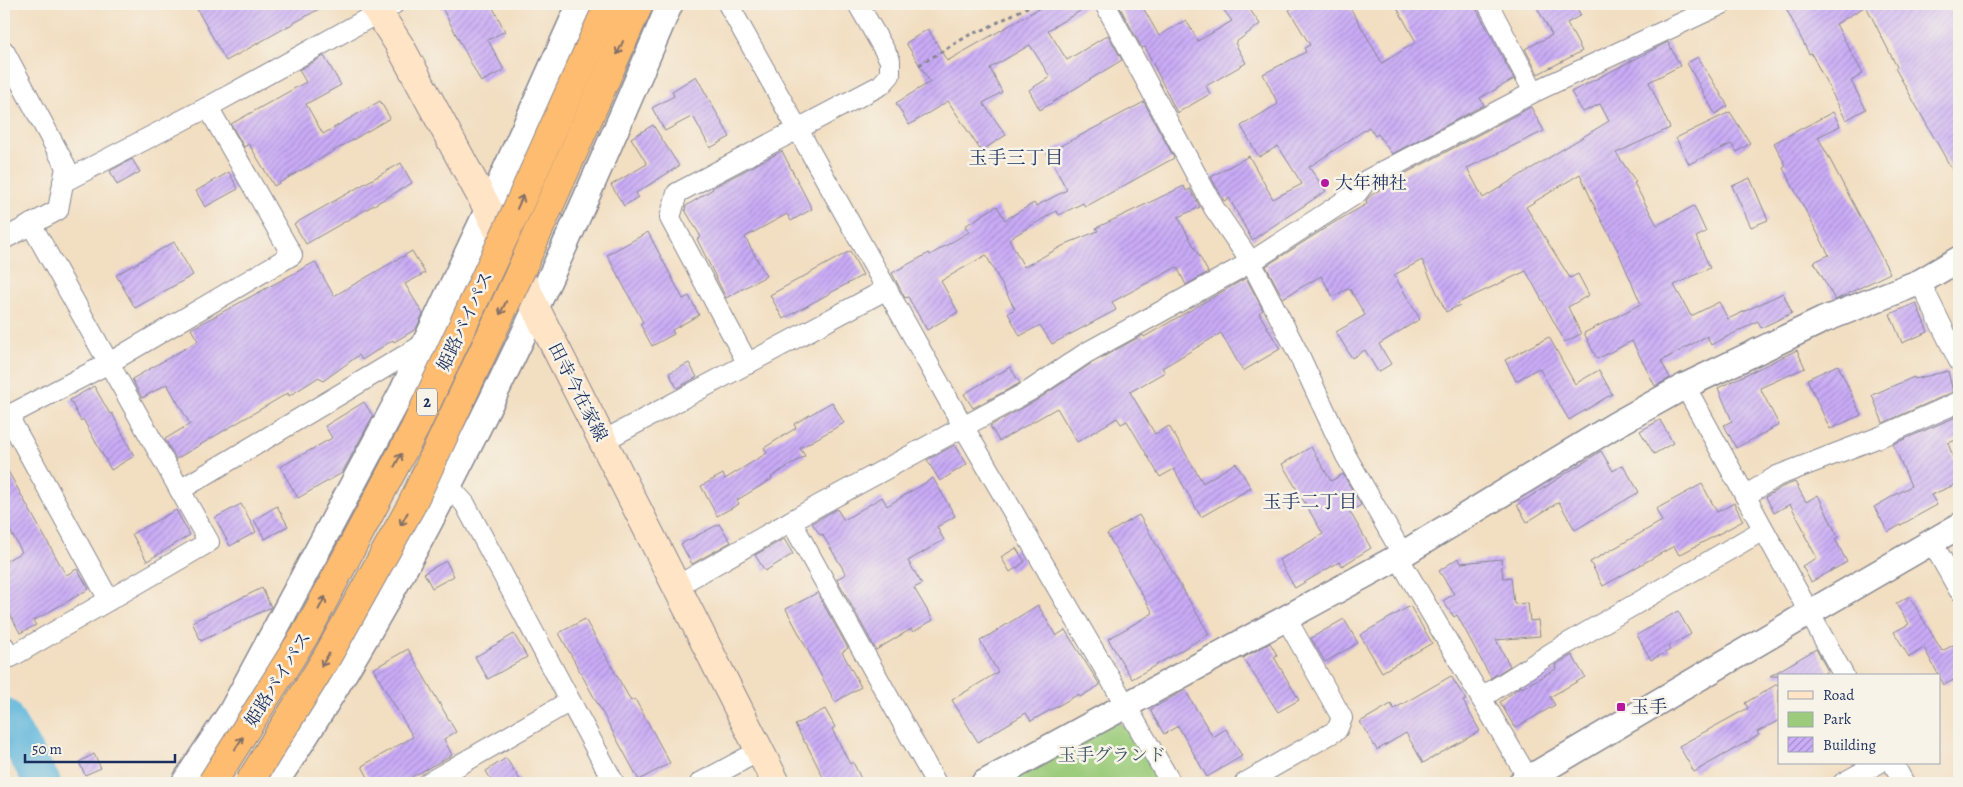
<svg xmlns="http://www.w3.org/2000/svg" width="1963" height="787" viewBox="0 0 1963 787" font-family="Alegreya,'Noto Serif JP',serif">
  <defs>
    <pattern id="building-hatch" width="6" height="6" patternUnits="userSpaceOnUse" patternTransform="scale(1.25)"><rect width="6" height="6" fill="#caacf7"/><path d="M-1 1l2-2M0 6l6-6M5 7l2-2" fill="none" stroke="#a38ccb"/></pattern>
  </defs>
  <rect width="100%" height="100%" fill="#f7f3e8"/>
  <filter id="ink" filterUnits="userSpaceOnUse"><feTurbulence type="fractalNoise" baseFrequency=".02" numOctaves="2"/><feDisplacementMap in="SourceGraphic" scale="10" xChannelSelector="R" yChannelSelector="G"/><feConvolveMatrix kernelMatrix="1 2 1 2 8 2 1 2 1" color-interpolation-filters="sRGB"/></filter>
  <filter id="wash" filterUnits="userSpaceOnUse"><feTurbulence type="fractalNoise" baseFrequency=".0096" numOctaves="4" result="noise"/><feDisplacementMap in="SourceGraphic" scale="20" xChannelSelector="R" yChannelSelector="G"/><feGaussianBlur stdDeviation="1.12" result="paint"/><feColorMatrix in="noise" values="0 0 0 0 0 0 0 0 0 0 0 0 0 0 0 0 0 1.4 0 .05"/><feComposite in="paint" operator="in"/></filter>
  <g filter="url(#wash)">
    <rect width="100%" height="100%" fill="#f2dec1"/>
    <path fill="#9ccc7b" stroke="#5c7e6c" d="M1118 723C1137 731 1151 765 1161 783H1010L1105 727Z"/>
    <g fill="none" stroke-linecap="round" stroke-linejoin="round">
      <polyline stroke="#5eb6db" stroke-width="36" points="4,716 43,783"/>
    </g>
    <g id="blocks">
      <g fill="url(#building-hatch)">
        <polygon points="194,4 328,4 226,61"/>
        <polygon points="440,4 491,4 505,31 488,40 504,70 481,82"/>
        <polygon points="1047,4 1092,4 1048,30 1067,60 1108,35 1122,60 1040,110 1029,90 1050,77 1030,45 990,68 1002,92 983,103 1006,135 981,151 948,101 909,125 896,103 930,82 906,43 928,29 947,61"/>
        <polygon points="1118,4 1141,4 1159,36 1186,20 1198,41 1232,21 1219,4 1246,4 1260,24 1235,43 1246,63 1206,86 1210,94 1177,113 1145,47 1142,48"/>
        <polygon points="1299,4 1348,4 1382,63 1416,42 1395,4 1476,4 1477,10 1516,83 1514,79 1480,98 1484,105 1392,154 1378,134 1375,136 1369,127 1309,167 1326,191 1252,240 1229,198 1224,201 1211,177 1249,156 1273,199 1302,184 1278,146 1259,157 1241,126 1278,104 1263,74 1306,52 1304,48 1310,45 1289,10"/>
        <polygon points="1535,4 1574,4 1581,15 1567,23 1582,51 1538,74 1525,49 1552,35"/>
        <polygon points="1784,4 1951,4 1959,20 1959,182 1895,68 1897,67 1866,6 1836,24 1863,74 1851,81 1866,109 1846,120 1811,53 1809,54"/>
        <polygon points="1668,42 1680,66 1649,82 1670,128 1616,153 1636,182 1634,183 1657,225 1694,206 1706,232 1696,237 1710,268 1674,285 1691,316 1719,302 1728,319 1783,293 1792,313 1761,328 1758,321 1711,345 1707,336 1661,361 1670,378 1655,386 1632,341 1597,359 1584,333 1641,304 1617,249 1597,212 1580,174 1526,207 1570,278 1578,274 1589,295 1568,307 1581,334 1565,342 1526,271 1458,303 1460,305 1446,312 1422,260 1394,275 1420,319 1379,344 1391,364 1378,372 1365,350 1352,358 1336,332 1365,315 1349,288 1333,297 1321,276 1283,298 1266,266 1335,222 1367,204 1366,201 1370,196 1406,173 1531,107 1544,131 1467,168 1483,198 1609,121 1600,104 1583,112 1571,92"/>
        <polygon points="324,56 341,85 306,104 323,134 380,101 390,118 274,186 249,144 244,147 231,124 306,82 299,70"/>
        <polygon points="1698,57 1728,106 1715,114 1687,63"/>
        <polygon points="696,76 730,137 710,148 693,116 665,131 652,108 674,96 672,91"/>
        <polygon points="1144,102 1174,158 1085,207 1083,203 1059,215 1056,211 1009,239 1024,267 1068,243 1098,231 1096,228 1184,186 1186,191 1190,189 1200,207 1178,217 1208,272 1186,285 1177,267 1112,302 1116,310 1052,344 1040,325 1020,336 1008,313 1015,309 986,255 941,281 958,312 927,330 908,297 905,298 892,273 929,253 930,255 969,232 965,226 997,206 1005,220 1034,203 1036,206 1067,190 1047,153"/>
        <polygon points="1730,112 1750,143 1737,152 1731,144 1689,164 1676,138"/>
        <polygon points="1833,112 1840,126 1818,137 1890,273 1835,300 1814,262 1829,255 1783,168 1786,166 1774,143"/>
        <polygon points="653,125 679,166 636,193 638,197 624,206 611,185 647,164 631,138"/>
        <polygon points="782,151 812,209 791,221 787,214 745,237 766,276 726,298 697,239 701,237 685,210 686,206 713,189 712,188"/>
        <polygon points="132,159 140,172 117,185 110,171"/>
        <polygon points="401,163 412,183 306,244 294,224"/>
        <polygon points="229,172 238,189 205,207 196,191"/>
        <polygon points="1750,178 1768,220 1751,227 1732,186"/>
        <polygon points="648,232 683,299 689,296 699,315 672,330 674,334 652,346 640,324 643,322 607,255"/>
        <polygon points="174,242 193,275 135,308 116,275"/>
        <polygon points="412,251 425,273 405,284 423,314 416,329 394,342 393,340 362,360 359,355 323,381 319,377 289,396 288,393 176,459 165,439 190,424 167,384 142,398 132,379 198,341 191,329 315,262 334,296"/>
        <polygon points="850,251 863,275 783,319 770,295"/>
        <polygon points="1246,278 1263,310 1259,313 1280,349 1243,371 1221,333 1162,368 1165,372 1130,392 1155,434 1169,426 1203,483 1236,463 1251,488 1201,517 1174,469 1160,477 1127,421 1121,424 1117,418 1077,442 1057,408 999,441 990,426 1037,400 1092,363 1143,335 1144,337"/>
        <polygon points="1916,303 1928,332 1902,343 1890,314"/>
        <polygon points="1549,337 1575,384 1599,370 1612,394 1569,420 1539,368 1516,381 1505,360"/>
        <polygon points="1797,350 1805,368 1760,388 1779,425 1736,448 1724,425 1732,421 1718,388"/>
        <polygon points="689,363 697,377 677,388 669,373"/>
        <polygon points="1838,365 1861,415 1830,429 1807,379"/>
        <polygon points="1010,367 1020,383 973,408 964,394"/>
        <polygon points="1948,371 1953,392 1883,423 1872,395 1914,377 1915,379"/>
        <polygon points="94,386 110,414 112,413 134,456 111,470 83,419 81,421 70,400"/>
        <polygon points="364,402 373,416 342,473 298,498 280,467 332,438 325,426"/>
        <polygon points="832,402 844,423 800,448 805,456 771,477 772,479 737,500 739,504 717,516 701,486 723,474 725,479 767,453 764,448 796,428 794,424"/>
        <polygon points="1958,416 1959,439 1948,443 1959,474 1959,483 1931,495 1937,505 1888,532 1874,507 1911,486 1893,444"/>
        <polygon points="1660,420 1673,443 1654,454 1640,431"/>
        <polygon points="955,445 967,464 940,481 927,460"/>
        <polygon points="1311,447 1331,481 1343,474 1361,505 1350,512 1371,548 1342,566 1339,562 1295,588 1279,560 1323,534 1282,464"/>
        <polygon points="1601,451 1613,471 1623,465 1639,492 1575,530 1559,502 1527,522 1517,505"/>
        <polygon points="4,464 66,575 77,569 89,589 33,621 36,625 20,633 4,603 4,562 22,552 4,520"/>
        <polygon points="933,478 955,516 937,527 944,540 908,561 922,584 914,588 933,620 913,632 911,629 876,650 837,579 846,574 822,534 820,535 812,523 837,509 844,520 882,497 887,506"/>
        <polygon points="1795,482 1806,502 1818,495 1838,537 1835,539 1847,562 1811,582 1802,566 1817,558 1804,534 1806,534 1790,504 1774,513 1766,497 1782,487"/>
        <polygon points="1702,484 1717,512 1734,503 1743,521 1679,555 1674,546 1603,586 1590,562 1662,521 1656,509"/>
        <polygon points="241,504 256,532 230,546 215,518"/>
        <polygon points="277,506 288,526 265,539 254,520"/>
        <polygon points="176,510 190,535 147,561 132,534"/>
        <polygon points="1139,515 1209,634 1132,679 1108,639 1153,613 1107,534"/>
        <polygon points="719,524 731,542 692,564 681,544"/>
        <polygon points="784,539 793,554 765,571 755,555"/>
        <polygon points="1016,548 1025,562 1010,572 1001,557"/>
        <polygon points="1458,558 1461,563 1501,559 1503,578 1511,577 1514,604 1528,603 1530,621 1538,620 1540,636 1496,640 1510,666 1491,678 1457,615 1454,617 1443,601 1454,594 1439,571"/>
        <polygon points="446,561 454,576 432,588 424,573"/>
        <polygon points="262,588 271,607 201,641 192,622"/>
        <polygon points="817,593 848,648 842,652 861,687 835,702 786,609"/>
        <polygon points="1909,596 1942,651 1959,642 1959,677 1944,685 1924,648 1909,657 1894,632 1909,624 1896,604"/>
        <polygon points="1038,605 1056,636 1065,630 1100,685 1080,697 1079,694 1031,721 1026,713 978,742 952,700 998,672 980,641"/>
        <polygon points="1410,606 1432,643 1382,672 1360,635"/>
        <polygon points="1678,611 1691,634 1668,647 1670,650 1651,660 1637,635"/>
        <polygon points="585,619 631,701 635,699 670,763 639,780 559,633"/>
        <polygon points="1344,619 1358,643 1325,662 1311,638"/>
        <polygon points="514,634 527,657 488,679 475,657"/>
        <polygon points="1270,643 1277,655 1274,657 1299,700 1278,712 1243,658"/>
        <polygon points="408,649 456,732 444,739 452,755 401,783 371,783 362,766 413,737 373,669"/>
        <polygon points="1816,649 1828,671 1820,676 1770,676"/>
        <polygon points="1572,655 1585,677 1550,697 1555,705 1515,728 1500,702 1521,686 1522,688 1556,669 1555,665"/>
        <polygon points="1451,676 1466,700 1463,701 1480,731 1423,763 1406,733 1377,750 1360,722 1391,704 1394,709"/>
        <polygon points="1779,683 1779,720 1757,732 1759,735 1694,772 1679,746 1748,708 1745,703"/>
        <polygon points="1185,690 1213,737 1226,729 1242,756 1207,777 1178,726 1164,734 1150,710"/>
        <polygon points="825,709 835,727 832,729 850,764 853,762 863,783 826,783 806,743 805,743 795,725"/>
        <polygon points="94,754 101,768 85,775 79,762"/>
        <polygon points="506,758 522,783 493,783 486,771"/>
      </g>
    </g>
  </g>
  <g filter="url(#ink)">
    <use href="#blocks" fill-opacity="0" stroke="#868690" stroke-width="1"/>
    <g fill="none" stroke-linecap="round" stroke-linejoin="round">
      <g stroke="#868690" stroke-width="22">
        <g id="minor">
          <polyline points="728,4 963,426 1171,783"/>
          <polyline points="1105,4 1214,208 1251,262 1299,355 1346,456 1399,548 1398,557 1531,783"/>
          <polyline points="1488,4 1534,92"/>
          <polyline points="4,51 66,167 58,210 4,239"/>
          <polyline points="63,182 208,107 394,4"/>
          <polyline points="1920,282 1959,361"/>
          <polyline points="748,364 670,218 677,193 881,85 890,75 890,60 858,4"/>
          <polyline points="1685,386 1844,676"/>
          <polyline points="8,416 109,600"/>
          <polyline points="4,418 109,363 292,255 208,107"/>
          <polyline points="603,441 887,289"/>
          <polyline points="449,486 465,504 614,783"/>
          <polyline points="180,490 424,344"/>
          <polyline points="1745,496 1777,476 1882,436 1959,402"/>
          <polyline points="791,521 936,783"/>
          <polyline points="1932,542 1959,590"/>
          <polyline points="677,586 814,508 1031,390 1086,353 1251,262 1357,193 1367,180 1534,92 1722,4"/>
          <polyline points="4,646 11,657 209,542 31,224"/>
          <polyline points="1481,698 1553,652 1763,530"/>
          <polyline points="1893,763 1904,783"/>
          <polyline points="428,783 570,701"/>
          <polyline points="700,783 759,751"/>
          <polyline points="1245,783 1337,730 1342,718 1286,618"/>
          <polyline points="1843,783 1879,763"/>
        </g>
      </g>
      <g stroke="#868690" stroke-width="28">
        <g id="tertiary">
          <polyline points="184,783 231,712 402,392 488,209 580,4"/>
          <path d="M275 783C375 634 459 472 535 310 583 209 626 106 670 4"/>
          <polyline points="984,783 1398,557 1615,425 1685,386 1823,320 1920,282 1959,259"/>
          <polyline points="1521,783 1809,613 1959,526"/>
        </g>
      </g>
      <g stroke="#868690" stroke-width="30">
        <polyline id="secondary" points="373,4 400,46 488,209 536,309 776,783"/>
      </g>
      <polyline stroke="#868690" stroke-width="3" stroke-dasharray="4 4" stroke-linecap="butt" points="919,65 971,34 983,30 1033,4"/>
      <use href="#minor" stroke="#fff" stroke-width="20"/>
      <use href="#tertiary" stroke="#fff" stroke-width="25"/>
      <use href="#secondary" stroke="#ffe4c6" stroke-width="28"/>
      <g stroke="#868690" stroke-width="30" stroke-linecap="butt">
        <g id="motorway-bridge">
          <polyline points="212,783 308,630 415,428 512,220 609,4"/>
          <polyline points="249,783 327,657 411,506 517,279 639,4"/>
        </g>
      </g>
      <use href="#motorway-bridge" stroke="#febc70" stroke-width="28"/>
    </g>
    <defs><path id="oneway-shaft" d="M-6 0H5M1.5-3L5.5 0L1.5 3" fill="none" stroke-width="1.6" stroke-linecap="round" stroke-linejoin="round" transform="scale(1.25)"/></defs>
    <g stroke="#816e66">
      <use href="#oneway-shaft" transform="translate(620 48) rotate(114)"/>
      <use href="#oneway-shaft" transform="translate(520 202) rotate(-66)"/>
      <use href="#oneway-shaft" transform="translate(503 308) rotate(115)"/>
      <use href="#oneway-shaft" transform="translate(398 460) rotate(-62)"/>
      <use href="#oneway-shaft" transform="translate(404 519) rotate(119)"/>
      <use href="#oneway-shaft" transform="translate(322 603) rotate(-62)"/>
      <use href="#oneway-shaft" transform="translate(325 660) rotate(121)"/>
      <use href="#oneway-shaft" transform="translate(239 743) rotate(-58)"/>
    </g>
  </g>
  <g fill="#b5179e" stroke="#f7f3e8" stroke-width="2">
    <circle cx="1325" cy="183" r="5"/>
    <rect x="1616" y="702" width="10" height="10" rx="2.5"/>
  </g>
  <g text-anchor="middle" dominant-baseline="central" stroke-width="5" stroke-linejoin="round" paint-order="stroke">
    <rect fill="#f7f3e8" stroke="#5d6a87" stroke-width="1" x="417" y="388.5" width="20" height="27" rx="4"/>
    <g font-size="16" font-weight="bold" fill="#1b2f5e">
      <text x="427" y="402">2</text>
    </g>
    <g font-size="18" fill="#1b2f5e" stroke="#f7f3e8" text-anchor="start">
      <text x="1335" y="183">大年神社</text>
      <text x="1631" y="707">玉手</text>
    </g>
    <g font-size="18" fill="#1b2f5e" stroke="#f7f3e8">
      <text transform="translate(465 321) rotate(-65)">姫路バイパス</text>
      <text transform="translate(578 392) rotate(63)">田寺今在家線</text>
      <text transform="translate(278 679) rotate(-58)">姫路バイパス</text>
    </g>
    <g font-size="18" fill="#3b5665" stroke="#f7f3e8">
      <text x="1112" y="755">玉手グランド</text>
    </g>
    <g font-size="19" fill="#1b2f5e" stroke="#f7f3e8">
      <text x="1016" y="158">玉手三丁目</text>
      <text x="1310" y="502">玉手二丁目</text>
    </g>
  </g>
  <rect width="1963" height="787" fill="none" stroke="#f7f3e8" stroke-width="20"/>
  <rect x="1778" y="674" width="162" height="90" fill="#f7f3e8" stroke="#9fa5b1"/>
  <rect x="1788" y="691" width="25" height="8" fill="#ffe4c6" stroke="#9fa5b1"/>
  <text x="1823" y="700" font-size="15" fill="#1b2f5e">Road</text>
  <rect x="1788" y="712" width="25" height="15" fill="#9ccc7b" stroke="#9fa5b1"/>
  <text x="1823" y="724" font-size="15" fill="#1b2f5e">Park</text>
  <rect x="1788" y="737" width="25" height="15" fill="url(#building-hatch)" stroke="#9fa5b1"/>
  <text x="1823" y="750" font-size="15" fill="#1b2f5e">Building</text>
  <path d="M25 754v8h150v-8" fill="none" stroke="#1b2f5e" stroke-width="2.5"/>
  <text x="32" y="754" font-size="15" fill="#1b2f5e" stroke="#f7f3e8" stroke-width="4" paint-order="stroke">50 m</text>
</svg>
